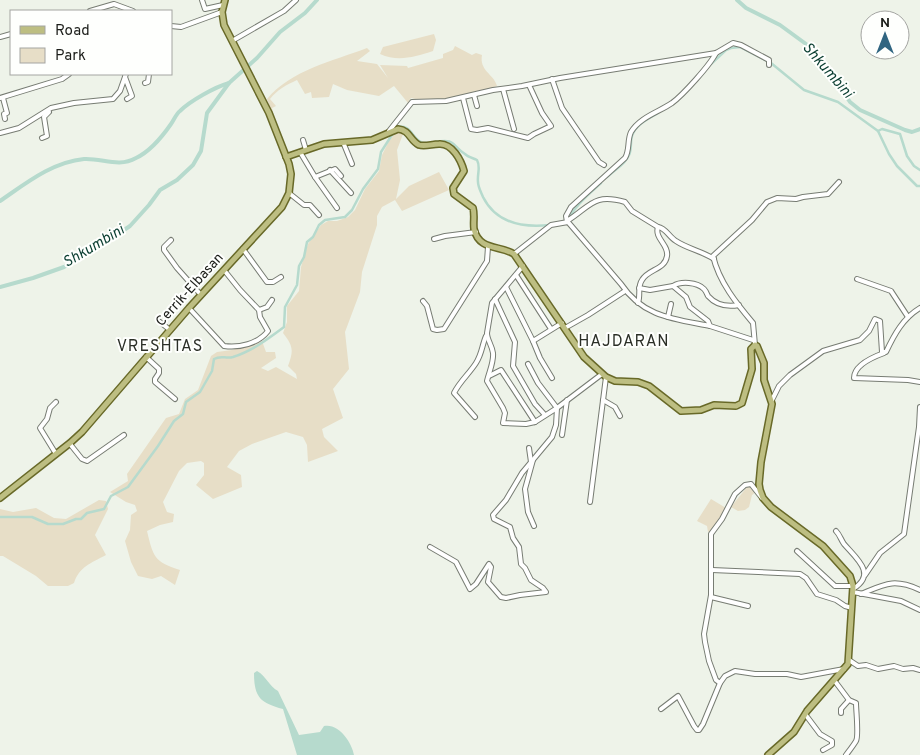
<svg xmlns="http://www.w3.org/2000/svg" width="920" height="755" viewBox="0 0 920 755" font-family="Overpass,sans-serif">
  <rect width="100%" height="100%" fill="#eef3e9"/>
  <g fill="#e7dec7">
    <path d="M434 34 436 40 433 51C414 57 398 62 380 54L383 47Z"/>
    <path d="M455 46 472 55 476 53 482 55C479 71 494 74 497 86 475 95 434 105 411 98L408 103 394 86 379 96 347 90 333 84 329 97 312 98 311 92 305 94 297 80C286 85 277 90 270 99L276 106 272 108 273 112 272 113 267 99C291 70 333 61 367 48L370 51 357 61 377 64 388 78 380 65 407 66 408 68 443 58V54L453 50Z"/>
    <path d="M397 131 403 134 397 150 400 180 396 199 409 186 439 172 449 190 402 211 395 200 382 207 377 216V225L362 272 360 292 345 332 349 369 333 389 343 418 322 429 324 437 338 451 308 462 307 445 303 437 286 432 252 444 239 451 227 467 241 475 242 487 213 499 196 485 204 475V463L201 461 187 463 179 471 163 502 167 512 174 514 173 522 160 525 147 531C153 556 154 562 180 570L175 585 161 576 152 579 138 576 131 562 125 541 130 530 131 515 137 511 135 505 126 502 110 492 128 481 127 474 166 418 179 414 185 399 198 390 211 356 217 352 232 350 262 341 266 352H275L276 358 261 368 268 371 276 367 297 379 296 374 288 366C294 350 293 346 283 333L287 322V306L299 291 301 267 308 244 321 225 328 221H337L348 217 355 210 365 189 379 171 382 155 389 141Z"/>
    <polygon points="751,486 756,492 752,495 749,507 745,510 738,511 731,507 747,487"/>
    <polygon points="711,499 726,508 711,531 708,532 707,526 697,521"/>
    <path d="M99 500 106 501 108 509 95 535 106 555C91 563 79 567 74 583L68 586H48L36 576 3 556H0V509L13 512 36 508 54 518 66 519Z"/>
  </g>
  <path fill="#b6dacd" d="M257 671C266 676 269 686 278 691L299 735 320 732 324 726C339 723 352 743 354 755H297L283 709C261 703 254 698 254 673Z"/>
  <g fill="none" stroke-linecap="round" stroke-linejoin="round">
    <g stroke="#b6dacd" stroke-width="2.5">
      <polyline points="711,64 726,50 731,48 740,47 771,63 804,90 838,102 878,131 882,129 900,134 907,156 914,166 920,170"/>
      <polyline points="878,131 889,154 897,166 917,186 920,186"/>
      <path d="M435 142C456 138 451 145 465 154 468 157 473 158 477 160 481 167 477 174 478 182 478 187 481 192 483 197 496 223 523 228 550 225"/>
      <path d="M607 177C614 170 625 165 629 155 632 149 630 142 632 136 635 125 649 118 658 113"/>
      <path d="M570 217C575 205 591 192 601 183"/>
      <path d="M0 517H32L48 524H63L76 519H81L87 513 104 509 111 496 128 487 158 446 174 421 183 414 186 402 200 392 212 371 214 359C221 355 226 359 233 357 252 351 268 339 284 327L285 307 297 285 299 266 304 257 307 242 313 237 319 225 325 220 345 217 352 210 363 189 378 169 381 152 397 127C411 124 412 138 421 142 423 143 428 143 430 143"/>
    </g>
    <g stroke="#b6dacd" stroke-width="4">
      <polyline points="737,0 746,8 780,25 806,44 832,75 850,102 860,110 905,130 912,132 920,129"/>
      <path d="M0 201C25 184 52 162 84 159 103 158 118 168 136 158 151 151 162 137 171 124 174 120 176 114 180 111 190 101 215 87 229 83"/>
      <polyline points="0,287 33,278 64,267 91,252 130,226 149,205 160,190 177,180 193,165 201,151 207,113 229,83 257,58 280,32 305,13 317,0"/>
    </g>
    <g stroke="#777c73" stroke-width="6">
      <g id="minor">
        <polyline points="202,0 205,9 223,5"/>
        <polyline points="90,11 114,4 133,11"/>
        <polyline points="171,26 181,27 222,12"/>
        <polyline points="0,37 11,34"/>
        <polyline points="232,41 284,11 296,0"/>
        <polyline points="125,77 132,96 127,99"/>
        <polyline points="552,79 562,108 599,162 604,165"/>
        <polyline points="145,83 148,82 149,74"/>
        <polyline points="503,89 514,129"/>
        <polyline points="474,95 477,106"/>
        <polyline points="0,98 62,79 69,74"/>
        <polyline points="3,98 7,113 4,114 5,119"/>
        <polyline points="463,98 471,129 477,130 488,128 528,138 534,134 551,126 542,113 529,85"/>
        <polyline points="389,131 412,102 446,101 493,90 522,86 560,78 716,53 733,43 741,45 769,60 769,65"/>
        <polyline points="0,133 19,128 51,108 74,103 113,99 120,91 126,74"/>
        <polyline points="42,138 47,136 44,117 49,112"/>
        <polyline points="303,140 306,150"/>
        <polyline points="343,142 352,164"/>
        <polyline points="300,152 315,177 337,208"/>
        <polyline points="330,170 351,193"/>
        <polyline points="315,177 335,169 341,176"/>
        <polyline points="289,193 304,205 310,205 319,215"/>
        <path d="M567 221C591 206 593 193 625 202L632 211 658 227"/>
        <path d="M567 222 566 216 571 207 625 158C630 150 627 140 631 132 640 117 659 112 672 103 683 95 710 65 716 53"/>
        <polyline points="434,239 445,236 476,232"/>
        <polyline points="171,240 164,247 164,250 177,268 201,295"/>
        <polyline points="243,249 267,282 273,282 281,277"/>
        <path d="M514 254 551 225 568 222 621 284C643 317 674 319 710 326"/>
        <path d="M523 266 492 303 487 333C487 340 492 345 493 353 494 362 489 372 487 381L503 408 505 413 503 423 526 424 535 422 557 408 602 374"/>
        <polyline points="516,275 551,329"/>
        <polyline points="857,279 891,291 908,317"/>
        <path d="M673 286C681 281 697 282 704 289 706 291 707 294 708 296 716 305 728 307 739 305"/>
        <polyline points="506,287 533,341 562,323"/>
        <polyline points="639,288 650,290 673,286 686,297 690,307 708,321 710,326 753,340"/>
        <polyline points="495,299 515,342 513,366 535,404 545,415"/>
        <polyline points="423,301 427,306 433,329 437,330 444,329 487,261 488,247"/>
        <path d="M638 303C641 295 637 287 642 280 648 269 665 270 667 256 669 245 654 238 658 227 666 228 669 237 676 241 688 249 702 251 714 259"/>
        <path d="M189 308 224 346C239 348 258 344 268 331L260 317 259 310 240 290 224 270"/>
        <polyline points="259,310 267,307 272,300"/>
        <polyline points="668,317 671,304"/>
        <polyline points="160,322 170,330"/>
        <polyline points="565,328 588,315 625,291"/>
        <polyline points="533,341 540,358 552,378"/>
        <path d="M755 345 753 323C737 304 719 282 713 256L752 220 767 202 777 198 796 199 803 197 828 194 839 182"/>
        <path d="M884 353C873 357 854 365 854 378L908 380 920 382"/>
        <polyline points="146,357 159,369 159,373 155,379 155,382 175,399"/>
        <polyline points="489,376 501,370 535,422"/>
        <polyline points="603,400 615,407 620,416"/>
        <path d="M772 400 779 386 790 375 823 351 860 340 869 331 875 319 880 321 882 352H886C894 335 903 318 920 308"/>
        <path d="M475 417 454 393C460 381 469 374 476 363 482 354 482 345 486 336"/>
        <polyline points="562,435 567,400"/>
        <polyline points="70,444 82,459 87,461 124,435"/>
        <polyline points="529,448 531,462"/>
        <polyline points="56,454 40,428 47,419 50,408 56,402"/>
        <polyline points="533,460 525,489 528,512 534,526"/>
        <polyline points="762,498 751,484 745,485 735,494 722,519 711,534 711,595 704,634 705,642 709,661 716,680 720,683 725,676 735,671 755,674 787,674 801,677 844,669"/>
        <polyline points="590,502 606,377"/>
        <path d="M836 531C840 535 841 540 844 544 857 559 877 574 853 589"/>
        <polyline points="430,547 456,562 470,589 476,584 489,564 491,567 488,582 501,597 506,598 520,595 546,592 543,588 531,580 525,568 521,564 519,547 513,538 510,527 494,519 493,515 506,500 522,473 552,437 556,425 557,408 538,383 528,364"/>
        <polyline points="797,551 835,586 853,586"/>
        <polyline points="712,570 800,574 806,578 817,594 836,600 845,606 852,608"/>
        <polyline points="865,575 880,553 904,534 919,427 920,407"/>
        <polyline points="853,592 901,601 920,610"/>
        <path d="M861 594C885 584 894 578 920 590"/>
        <polyline points="711,597 748,606"/>
        <polyline points="849,660 858,666 866,665 878,669 894,666 903,669 913,668 920,670"/>
        <path d="M834 680 849 700 856 703C856 711 859 736 856 741 853 746 849 751 846 755"/>
        <polyline points="661,709 678,696 694,726 697,730 699,730 703,724 720,683"/>
        <polyline points="841,713 841,709 849,700"/>
        <polyline points="805,714 820,734 832,741 832,745 823,750"/>
      </g>
    </g>
    <g stroke="#686928" stroke-width="8">
      <g id="major">
        <path d="M286 157 324 144 372 140 398 129C410 130 410 141 419 145 425 147 432 144 439 144 452 143 461 160 464 171L453 188 454 194 473 208C475 215 473 222 474 229 479 251 500 245 514 254L584 357 606 377 615 381 638 382 649 386 681 411 701 410 714 405 736 406 742 403 752 369 751 349 755 345 757 346 764 363V380L772 404 761 462 759 484 760 490 763 498 771 507 823 546 850 576 853 586 848 664 807 711 794 732 768 755"/>
        <polyline points="0,498 70,443 82,432 189,308 282,207 289,193 291,174 289,164 269,113 224,25 222,12 225,0"/>
      </g>
    </g>
    <use href="#minor" stroke="#fff" stroke-width="4"/>
    <use href="#major" stroke="#bdbe82" stroke-width="5"/>
  </g>
  <g text-anchor="middle" dominant-baseline="central" stroke-width="4" stroke-linejoin="round" paint-order="stroke">
    <g font-size="14" fill="#1c1e1a" stroke="#fefffd">
      <text transform="translate(190 290) rotate(-48)">Cerrik-Elbasan</text>
    </g>
    <g font-size="15" font-style="italic" fill="#093d30" stroke="#fefffd">
      <text transform="translate(827 71) rotate(49)">Shkumbini</text>
      <text transform="translate(94 247) rotate(-31)">Shkumbini</text>
    </g>
    <g font-size="16" letter-spacing="1" fill="#2b2f27" stroke="#fefffd">
      <text x="624" y="342">HAJDARAN</text>
      <text x="160" y="347">VRESHTAS</text>
    </g>
  </g>
  <rect x="10" y="10" width="162" height="65" fill="#fefffd" stroke="#a4a5a2"/>
  <rect x="20" y="26" width="25" height="8" fill="#bdbe82" stroke="#a4a5a2"/>
  <text x="55" y="35" font-size="15" fill="#1c1e1a">Road</text>
  <rect x="20" y="48" width="25" height="15" fill="#e7dec7" stroke="#a4a5a2"/>
  <text x="55" y="60" font-size="15" fill="#1c1e1a">Park</text>
  <g transform="translate(885 35)"><circle r="24" fill="#fefffd" stroke="#a4a5a2"/>
  <path d="M0-4L9 19L0 12L-9 19Z" fill="#306581"/>
  <text y="-8" font-size="14" font-weight="bold" text-anchor="middle" fill="#1c1e1a">N</text>
  </g>
</svg>
